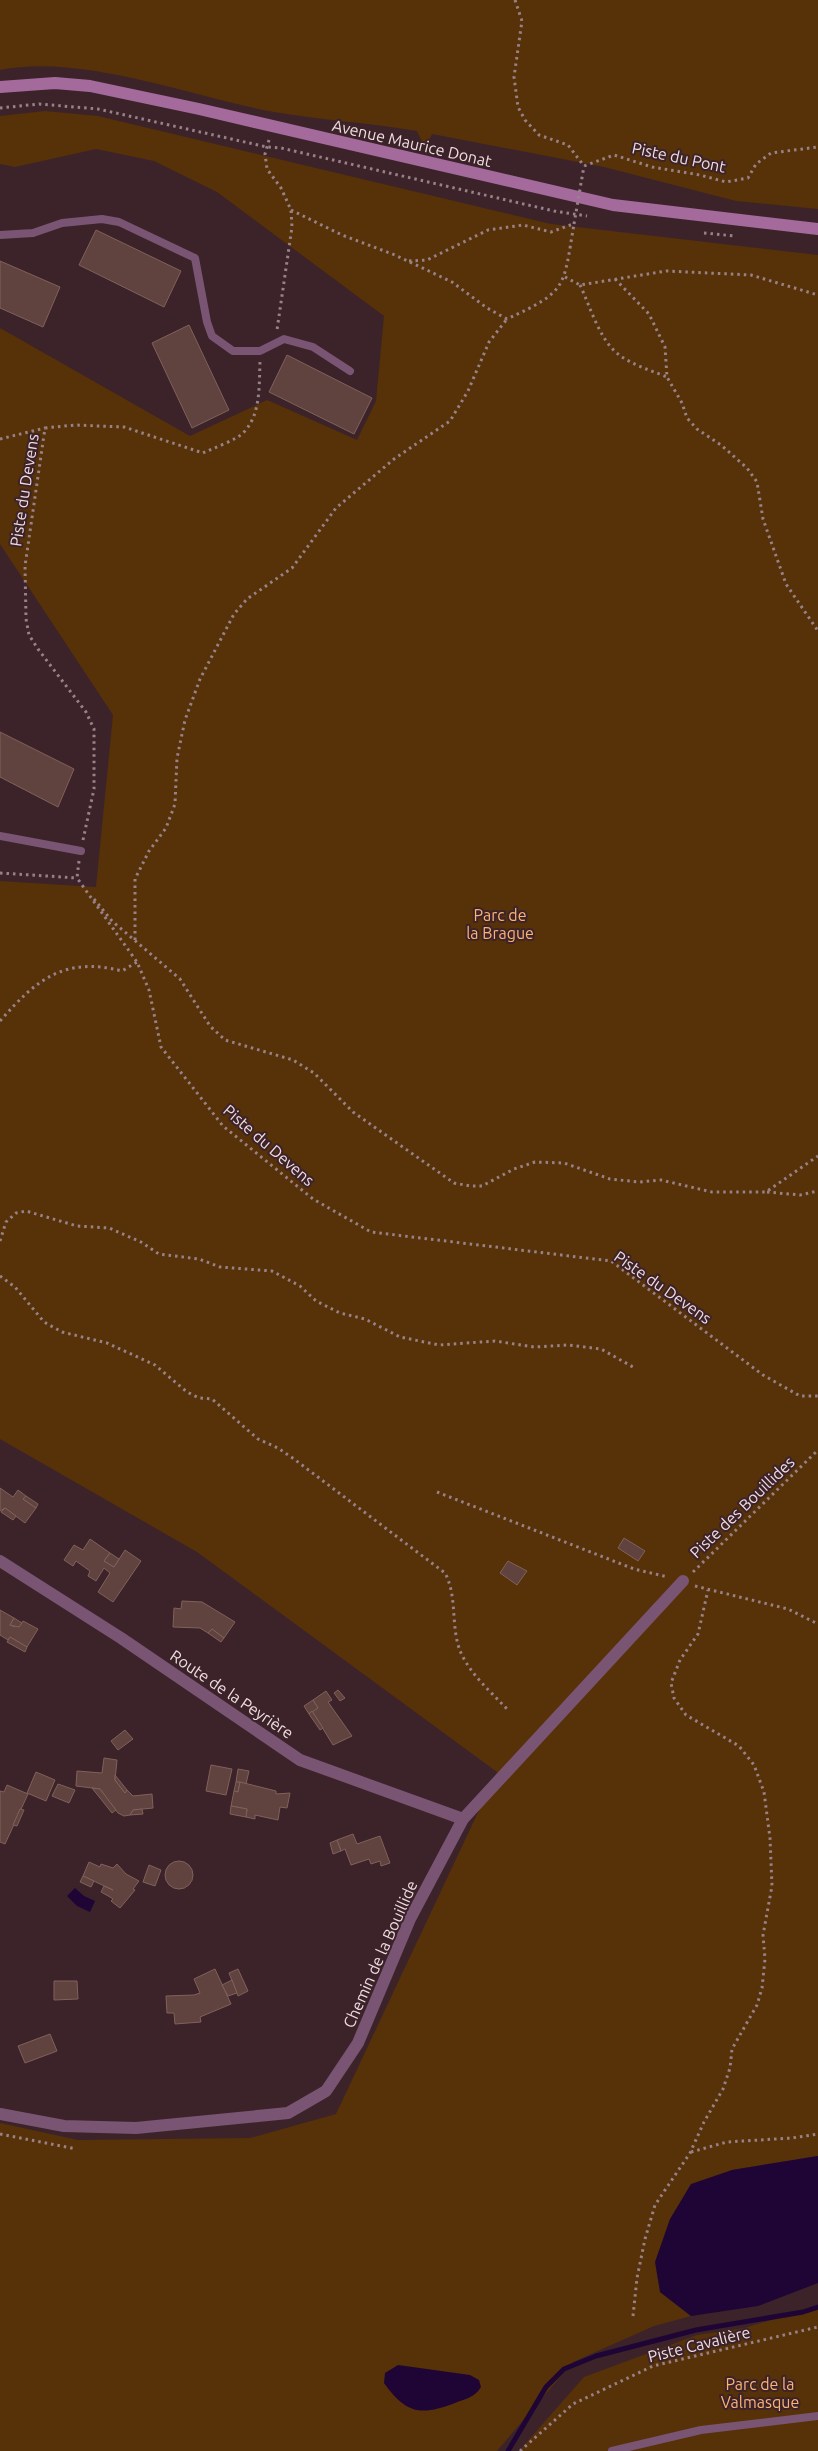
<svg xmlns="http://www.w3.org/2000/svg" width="818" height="2451" viewBox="0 0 818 2451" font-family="Ubuntu,sans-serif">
  <rect width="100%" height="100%" fill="#3c232a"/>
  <g fill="#573108">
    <path d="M0 0H818V209L736 201 604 167 432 134 425 148 417 131C370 123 321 120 274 112 193 97 81 53 0 70Z"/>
    <polygon points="45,111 98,116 551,224 818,255 818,2156 732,2170 660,2292 691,2316 654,2326 573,2362 497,2451 0,2451 0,2123 78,2140 250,2138 336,2114 497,1772 197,1552 0,1439 0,881 96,887 113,715 0,544 0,328 190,436 267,400 357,440 376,401 384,316 217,192 154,161 96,149 15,167 0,164 0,116"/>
    <polygon points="818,2306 818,2451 519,2451 584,2377 697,2335 744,2328"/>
  </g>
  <g fill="#1e0535">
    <polygon points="75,1888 84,1896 95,1901 90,1912 77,1906 67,1896"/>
    <polygon points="818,2156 818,2283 758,2306 691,2316 660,2292 655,2262 670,2219 691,2184 732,2170"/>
    <path d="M398 2365 470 2375 479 2380 481 2387C474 2398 467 2398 455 2403 421 2416 406 2414 384 2383L385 2373Z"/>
  </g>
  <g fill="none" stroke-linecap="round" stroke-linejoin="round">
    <polyline stroke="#1e0535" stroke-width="5" points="508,2451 546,2387 564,2369 596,2356 696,2330 803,2312 818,2307"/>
  </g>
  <g fill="#60433e" stroke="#80615b">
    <polygon points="96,230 181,271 164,307 79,265"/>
    <polygon points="0,261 60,287 43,327 0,308"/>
    <polygon points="189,325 229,410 192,428 152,343"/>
    <polygon points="287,355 372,398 354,434 269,392"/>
    <polygon points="0,732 74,769 58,807 0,777"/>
    <polygon points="0,1488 13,1497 18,1490 26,1496 23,1499 36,1508 25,1523 5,1508 0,1511"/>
    <polygon points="26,1496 38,1504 36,1508 23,1499"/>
    <polygon points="5,1508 16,1516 13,1520 1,1512"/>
    <polygon points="624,1538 645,1551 638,1561 618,1548"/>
    <polygon points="90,1539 110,1553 104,1561 114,1567 125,1550 141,1561 113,1602 98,1592 110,1573 104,1568 96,1581 88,1576 90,1571 76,1561 73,1566 64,1560 74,1545 83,1550"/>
    <polygon points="110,1553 119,1559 114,1567 104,1561"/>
    <polygon points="508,1561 527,1571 517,1585 500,1573"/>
    <polygon points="182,1601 202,1602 235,1622 224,1638 212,1629 208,1633 200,1628 173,1627 174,1608 181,1609"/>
    <polygon points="0,1610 14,1618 10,1625 15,1627 16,1625 19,1627 23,1621 38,1629 27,1647 10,1637 8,1640 0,1635"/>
    <polygon points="14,1618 22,1623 19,1627 10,1625"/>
    <polygon points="212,1629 224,1638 221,1642 208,1633"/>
    <polygon points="10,1637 27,1647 25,1652 7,1642"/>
    <polygon points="338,1690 345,1698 340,1701 334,1693"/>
    <polygon points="326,1691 332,1700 328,1702 352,1736 333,1745 312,1711 318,1708 313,1700"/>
    <polygon points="313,1700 318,1708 309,1714 304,1706"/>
    <polygon points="312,1711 323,1728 320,1730 309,1714"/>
    <polygon points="125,1730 133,1739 118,1750 111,1741"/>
    <polygon points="104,1758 117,1760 115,1780 125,1793 127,1790 133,1796 152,1794 153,1808 133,1810 130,1815 124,1816 118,1813 100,1789 76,1786 77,1771 102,1773"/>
    <polygon points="211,1765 232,1769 226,1795 206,1791"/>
    <polygon points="238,1769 249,1771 246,1784 236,1782"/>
    <polygon points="36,1772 55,1780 46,1801 27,1793"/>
    <polygon points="115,1775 127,1790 125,1793 115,1780"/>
    <polygon points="236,1782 240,1782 238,1792 234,1791"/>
    <polygon points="240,1782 276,1791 276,1794 290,1793 287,1808 280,1807 278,1820 255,1815 255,1819 246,1817 247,1809 231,1806 234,1791 238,1792"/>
    <polygon points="58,1784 75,1790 69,1803 52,1796"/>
    <polygon points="7,1785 28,1794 5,1844 0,1842 0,1791 4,1792"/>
    <polygon points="92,1788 100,1789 116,1810 112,1813"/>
    <polygon points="231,1806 247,1809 246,1817 230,1814"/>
    <polygon points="20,1809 24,1810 17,1826 13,1825"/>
    <polygon points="142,1809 143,1814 130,1815 133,1810"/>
    <polygon points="353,1834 357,1844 380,1836 390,1863 381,1866 380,1861 371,1864 369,1859 351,1865 345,1849 341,1851 337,1840"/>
    <polygon points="337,1840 341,1851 333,1854 330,1843"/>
    <circle cx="179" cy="1875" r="14"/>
    <polygon points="89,1862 100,1867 101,1864 113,1868 117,1864 126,1874 139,1881 133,1889 135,1890 120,1908 111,1901 113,1899 110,1897 101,1892 104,1886 113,1890 83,1876"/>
    <polygon points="149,1865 161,1870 155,1886 143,1882"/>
    <polygon points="83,1876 94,1881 91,1887 80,1882"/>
    <polygon points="215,1969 231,2004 200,2017 201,2022 175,2024 174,2013 167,2013 166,1996 194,1995 200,1993 194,1979"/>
    <polygon points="238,1969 248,1991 238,1996 229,1973"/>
    <polygon points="232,1980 237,1993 228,1996 222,1985"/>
    <polygon points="54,1981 77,1981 78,1999 54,2000"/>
    <polygon points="50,2034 57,2051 25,2063 18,2046"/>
  </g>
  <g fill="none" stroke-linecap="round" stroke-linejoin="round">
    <g stroke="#988288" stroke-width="3" stroke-dasharray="2.5 4" stroke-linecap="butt">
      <polyline points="515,0 522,21 514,77 518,107 525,120 539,135 568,145 584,166 614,155 652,167 700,175 726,182 748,178 756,164 771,153 818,147"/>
      <polyline points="0,108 39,104 98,109 267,147 281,148 554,211 587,216"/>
      <polyline points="269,140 265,154 267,169 281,188 291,210 292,227 277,330"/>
      <path d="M291 210 342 235 395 255 452 282 487 308 507 319C568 291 563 288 574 224"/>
      <polyline points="704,233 735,236"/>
      <polyline points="409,261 427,260 488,230 523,225 551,232 573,224"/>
      <polyline points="565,277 580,285 666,271 751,275 818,295"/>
      <polyline points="615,279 649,314 665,347 667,377 682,403 687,418 697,429 721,445 747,468 757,482 763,519 786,584 818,631"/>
      <path d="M580 285C590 306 599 339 618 354 632 365 650 370 667 377"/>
      <polyline points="0,439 45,428"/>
      <path d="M83 840 94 789V729L86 712 38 649 29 635 26 619 25 566 45 428 75 425 124 427 203 453C213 448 237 440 244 432 261 414 259 385 260 362"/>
      <polyline points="79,861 77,878 137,962 149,990 161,1047 223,1126 313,1199 371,1232 611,1261 763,1375 800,1396 818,1396"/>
      <polyline points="0,873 77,878"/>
      <polyline points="94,899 112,921 180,979 210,1026 225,1040 293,1060 314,1073 353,1112 454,1183 470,1186 482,1186 514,1169 535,1162 564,1163 610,1179 639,1182 661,1180 712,1192 766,1192 818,1156"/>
      <polyline points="135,940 135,879 149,851 166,828 175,804 177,758 185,720 200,679 234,614 247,599 292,568 336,508 394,459 450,421 468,391 489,342 507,319"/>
      <path d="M0 1021C36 980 64 956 122 971L137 962"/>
      <polyline points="767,1192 800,1195 818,1191"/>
      <polyline points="0,1241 6,1222 16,1213 26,1211 77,1226 109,1228 141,1242 159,1254 199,1259 220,1267 272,1271 300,1286 316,1301 340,1313 365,1319 400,1337 439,1345 495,1341 534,1347 568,1345 601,1349 633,1367"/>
      <path d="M0 1276 15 1287 44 1322 62 1332 107 1343 155 1365 187 1392 199 1398 212 1399 258 1439 278 1448 294 1459 445 1573C458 1597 450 1628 461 1653 471 1675 491 1692 508 1710"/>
      <polyline points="437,1492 634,1569 668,1577"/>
      <polyline points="693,1572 818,1450"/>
      <polyline points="695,1586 788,1609 818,1624"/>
      <polyline points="0,2134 76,2149"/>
      <polyline points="691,2152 727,2142 792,2138 818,2134"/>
      <polyline points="633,2316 637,2278 645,2239 655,2205 690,2153 704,2122 723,2089 730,2068 732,2049 757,2005 762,1988 765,1959 763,1935 772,1886 770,1838 764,1792 754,1765 739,1746 686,1715 674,1698 671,1683 680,1660 698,1634 708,1590"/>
      <polyline points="520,2451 573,2404 653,2366 818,2327"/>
    </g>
    <g stroke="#795473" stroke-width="8">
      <polyline points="0,235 33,233 62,223 102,219 119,222 195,258 207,322 212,336 233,351 260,351 284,339 313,347 350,371"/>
      <polyline points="0,836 81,851"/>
      <polyline points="612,2451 701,2430 818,2416"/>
    </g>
    <g stroke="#795473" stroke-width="12">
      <polyline points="0,1561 121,1638 300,1760 463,1819"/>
      <polyline points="0,2114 64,2126 136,2128 288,2113 326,2091 358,2043 410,1919 463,1819 683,1581"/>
    </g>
    <polyline stroke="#a46a9c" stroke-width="12" points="0,87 55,83 90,86 199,109 613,205 818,229"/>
    <polyline stroke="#988288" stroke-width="3" stroke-dasharray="2.5 4" stroke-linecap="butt" points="574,224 584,166"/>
  </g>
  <g text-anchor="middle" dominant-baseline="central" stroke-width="4" stroke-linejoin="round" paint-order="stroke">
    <g font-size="16" fill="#efdde1" stroke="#3c232a">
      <text transform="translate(412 143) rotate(13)">Avenue Maurice Donat</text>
      <text transform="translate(679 157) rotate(12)">Piste du Pont</text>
      <text transform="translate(24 490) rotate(-81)">Piste du Devens</text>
      <text transform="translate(269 1145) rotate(41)">Piste du Devens</text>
      <text transform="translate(663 1287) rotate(35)">Piste du Devens</text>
      <text transform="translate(742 1507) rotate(-44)">Piste des Bouillides</text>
      <text transform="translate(232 1694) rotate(34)">Route de la Peyrière</text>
      <text transform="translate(380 1954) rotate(-66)">Chemin de la Bouillide</text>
      <text transform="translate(699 2344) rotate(-14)">Piste Cavalière</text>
    </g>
    <g font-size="16" fill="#fcb373" stroke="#3c232a">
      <text x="500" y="915">Parc de<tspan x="500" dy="18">la Brague</tspan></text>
      <text x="760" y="2384">Parc de la<tspan x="760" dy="18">Valmasque</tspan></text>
    </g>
  </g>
</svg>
